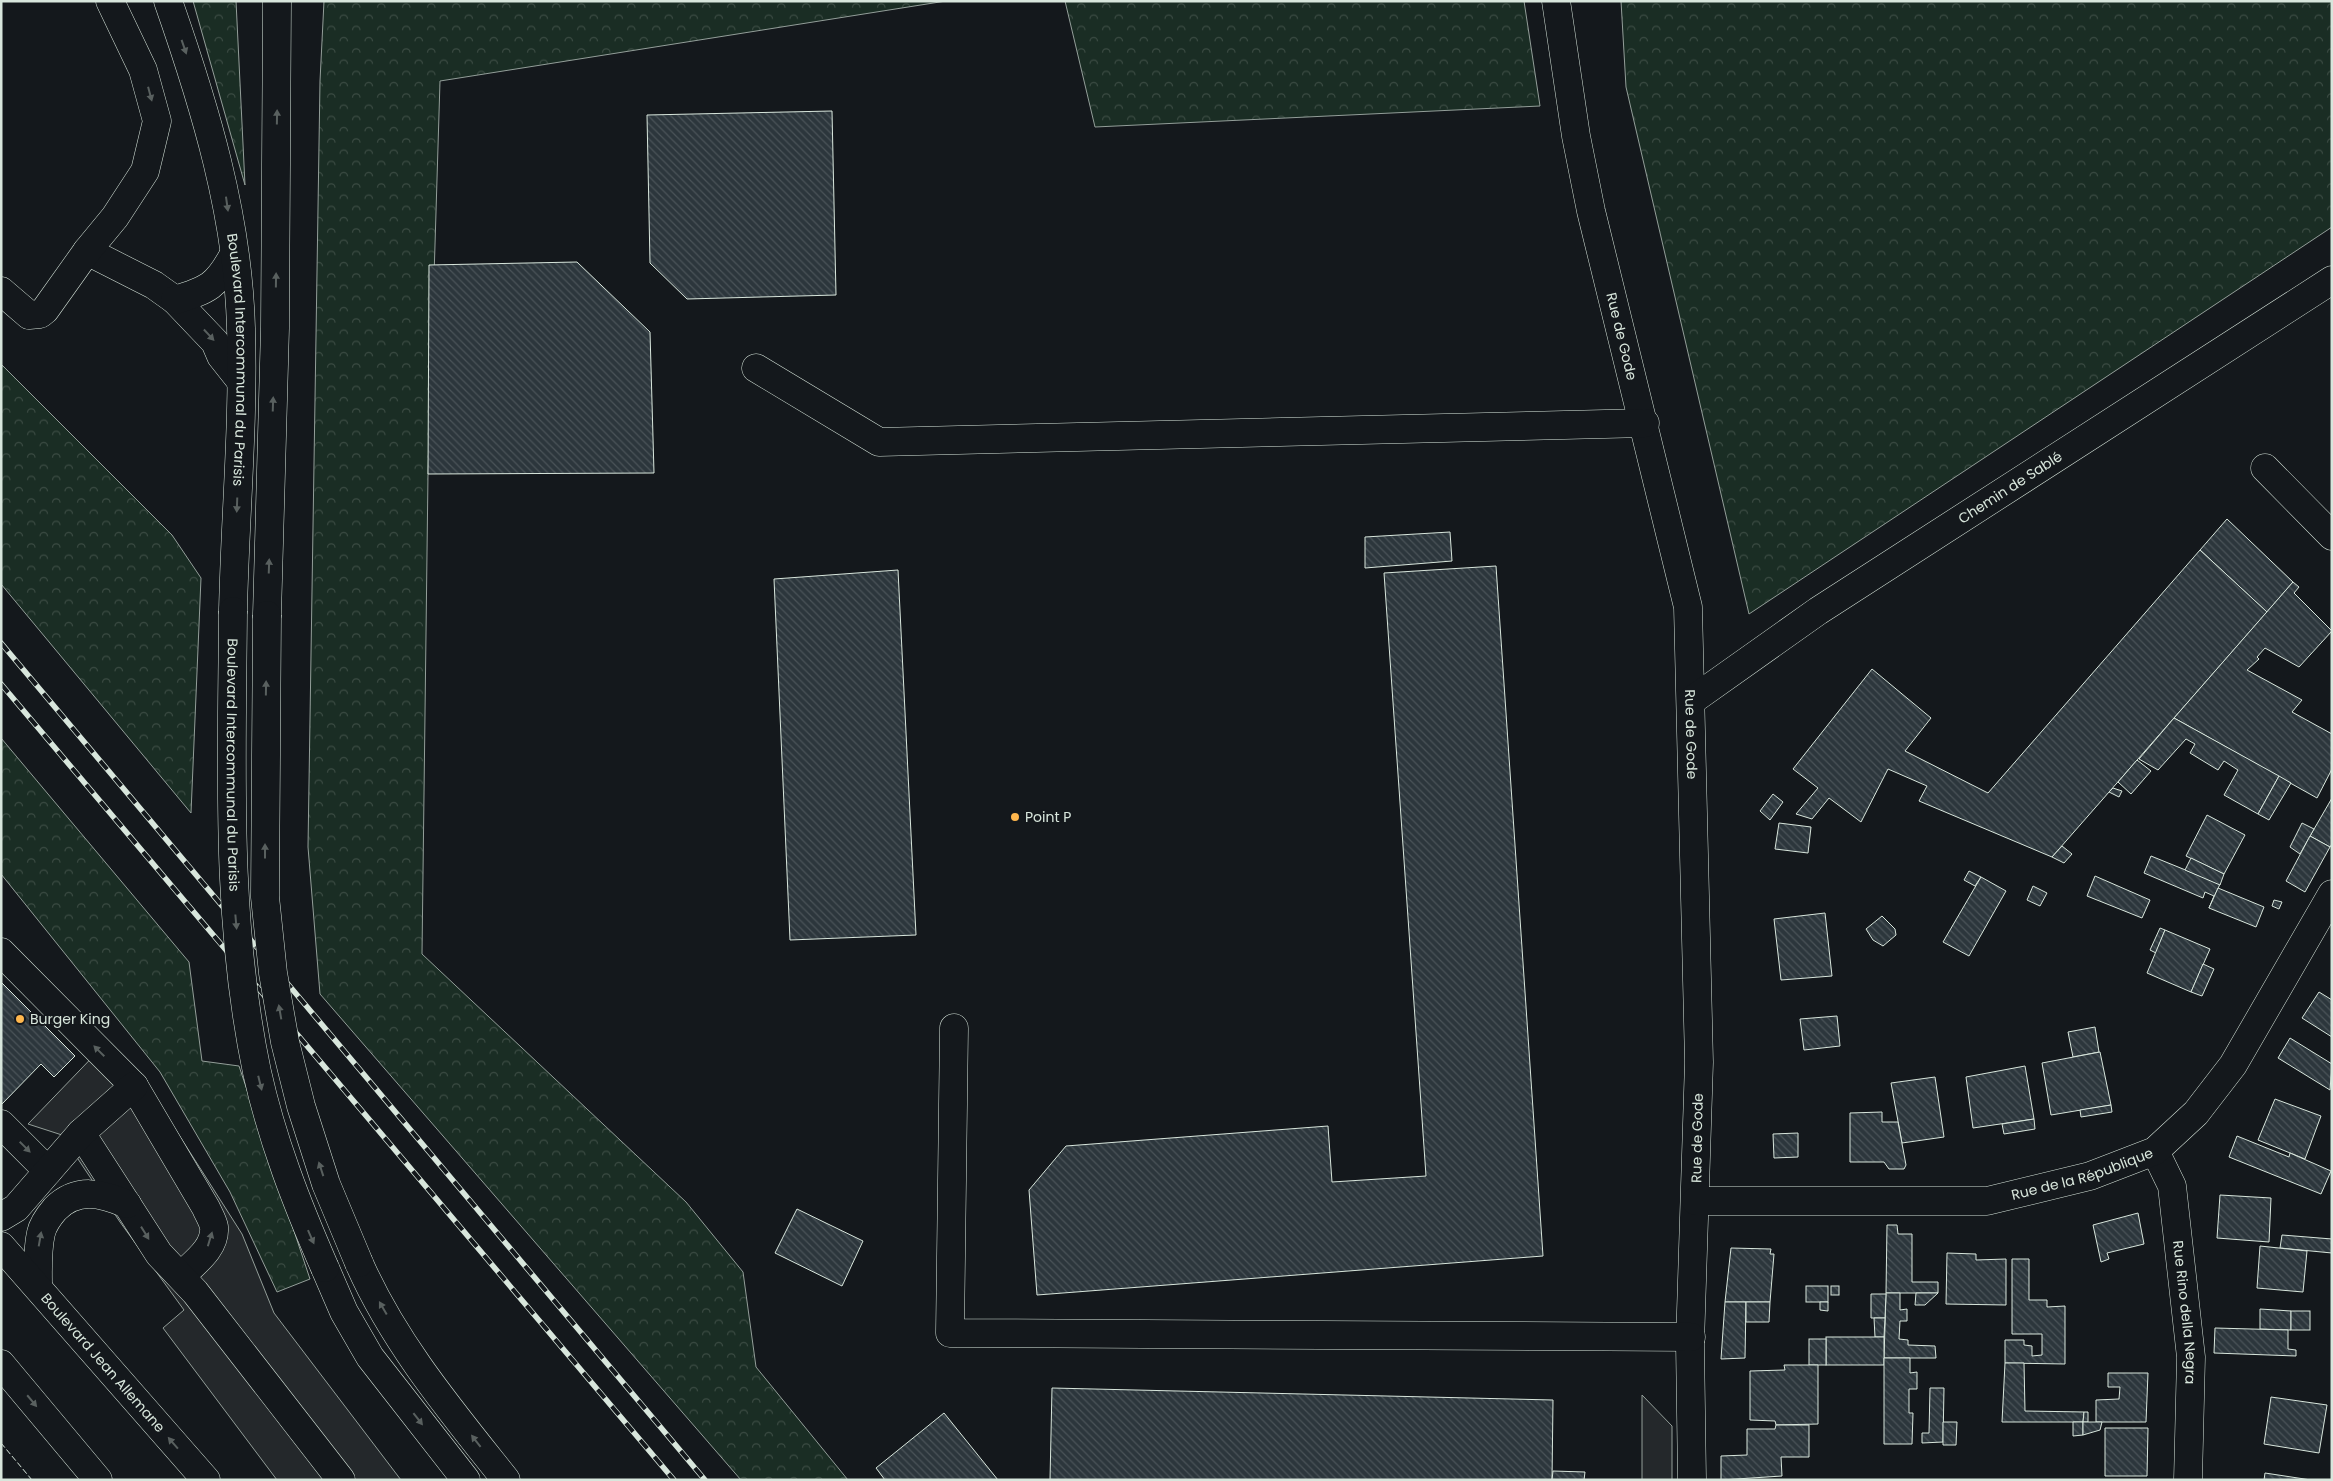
<svg xmlns="http://www.w3.org/2000/svg" width="2333" height="1481" viewBox="0 0 2333 1481" font-family="Poppins,sans-serif">
  <defs>
    <pattern id="forest-crowns" width="20" height="18" patternUnits="userSpaceOnUse" patternTransform="scale(1.25)"><rect width="20" height="18" fill="#1a2d24"/><path d="M2 6a3 3 0 1 1 6 0M12 15a3 3 0 1 1 6 0" fill="none" stroke="#3b4b43"/></pattern>
    <pattern id="building-back-hatch" width="6" height="6" patternUnits="userSpaceOnUse" patternTransform="scale(1.25)"><rect width="6" height="6" fill="#2c363c"/><path d="M-1 5l2 2M0 0l6 6M5-1l2 2" fill="none" stroke="#4a5358"/></pattern>
  </defs>
  <rect width="100%" height="100%" fill="#14181c"/>
  <g fill="url(#forest-crowns)" stroke="#939e99">
    <polygon points="193,1 236,1 245,185"/>
    <polygon points="324,1 946,1 440,81 428,474 422,954 686,1202 743,1272 756,1367 848,1480 741,1480 320,994 308,847 320,81"/>
    <polygon points="1065,1 1524,1 1540,106 1095,127"/>
    <polygon points="1621,1 2332,1 2332,227 1749,614 1626,87"/>
    <polygon points="1,364 172,535 201,578 191,813 1,584"/>
    <polygon points="1,738 189,962 202,1061 239,1066 310,1279 277,1292 230,1192 160,1072 1,874"/>
  </g>
  <g fill="#24282b" stroke="#939e99">
    <polygon points="106,1043 149,1088 242,1234 274,1313 401,1480 277,1480 163,1328 184,1310 120,1222 62,1135 28,1124"/>
    <polygon points="1642,1395 1672,1426 1672,1480 1642,1480"/>
  </g>
  <g fill="url(#building-back-hatch)" stroke="#d8e6dc">
    <polygon points="832,111 836,295 687,299 650,263 647,115"/>
    <polygon points="577,262 650,332 654,473 428,474 429,265"/>
    <polygon points="2227,519 2293,582 2267,612 2200,550"/>
    <polygon points="1450,532 1452,561 1365,568 1365,537"/>
    <polygon points="2200,550 2267,612 2052,857 1919,801 1927,786 1888,769 1861,822 1829,798 1812,819 1796,814 1818,788 1793,769 1872,669 1931,718 1905,751 1988,793"/>
    <polygon points="1496,566 1543,1256 1037,1295 1029,1190 1066,1146 1328,1126 1332,1182 1426,1176 1384,573"/>
    <polygon points="898,570 916,935 790,940 774,579"/>
    <polygon points="2293,582 2299,587 2294,593 2332,631 2299,667 2265,648 2257,657 2259,659 2247,670 2302,700 2292,712 2332,734 2332,769 2317,798 2174,718"/>
    <polygon points="2174,718 2279,776 2258,814 2224,795 2238,770 2224,761 2218,770 2190,753 2195,744 2186,739 2158,770 2139,759"/>
    <polygon points="2137,760 2151,771 2131,794 2118,782"/>
    <polygon points="2279,776 2291,783 2269,820 2258,814"/>
    <polygon points="2113,788 2122,791 2119,797 2109,792"/>
    <polygon points="1773,794 1783,802 1770,820 1760,811"/>
    <polygon points="2332,798 2332,844 2330,847 2310,836"/>
    <polygon points="2207,815 2245,835 2224,874 2186,856"/>
    <polygon points="1779,823 1811,827 1808,853 1775,849"/>
    <polygon points="2302,823 2314,829 2300,854 2290,847"/>
    <polygon points="2310,836 2330,847 2305,892 2286,881"/>
    <polygon points="2062,846 2072,854 2064,863 2052,857"/>
    <polygon points="2151,856 2220,884 2209,908 2214,896 2205,892 2203,898 2144,873"/>
    <polygon points="2191,858 2224,874 2220,885 2185,870"/>
    <polygon points="1969,871 1981,877 1975,886 1964,880"/>
    <polygon points="2095,876 2150,900 2142,918 2087,896"/>
    <polygon points="1981,877 2006,891 1969,956 1943,942"/>
    <polygon points="2033,886 2047,893 2040,906 2027,900"/>
    <polygon points="2218,888 2264,907 2256,927 2209,908"/>
    <polygon points="2274,900 2282,902 2279,909 2272,906"/>
    <polygon points="1825,913 1832,976 1781,980 1774,919"/>
    <polygon points="1882,916 1895,929 1896,935 1883,946 1873,940 1866,929"/>
    <polygon points="2160,928 2165,930 2156,953 2150,950"/>
    <polygon points="2165,930 2210,949 2191,992 2147,973"/>
    <polygon points="2203,964 2214,969 2202,996 2191,992"/>
    <polygon points="1,982 75,1056 54,1077 41,1064 1,1105"/>
    <polygon points="2319,992 2332,1000 2332,1037 2302,1018"/>
    <polygon points="1837,1016 1840,1046 1804,1050 1800,1019"/>
    <polygon points="2095,1027 2099,1052 2073,1057 2068,1032"/>
    <polygon points="2290,1038 2332,1064 2330,1090 2278,1058"/>
    <polygon points="2100,1052 2111,1105 2051,1115 2042,1063"/>
    <polygon points="2025,1066 2034,1119 1973,1128 1966,1077"/>
    <polygon points="1935,1077 1944,1137 1902,1143 1891,1083"/>
    <polygon points="2275,1099 2321,1116 2305,1159 2258,1140"/>
    <polygon points="2111,1105 2112,1112 2081,1117 2080,1110"/>
    <polygon points="1882,1112 1882,1122 1898,1122 1906,1165 1904,1169 1889,1169 1884,1162 1850,1162 1850,1113"/>
    <polygon points="2034,1119 2035,1129 2004,1134 2002,1124"/>
    <polygon points="1798,1133 1798,1157 1774,1158 1773,1134"/>
    <polygon points="2237,1136 2289,1157 2290,1153 2331,1171 2321,1194 2229,1157"/>
    <polygon points="2220,1195 2271,1198 2269,1242 2217,1238"/>
    <polygon points="797,1209 863,1241 842,1286 775,1253"/>
    <polygon points="2138,1213 2144,1244 2107,1253 2109,1259 2101,1262 2093,1225"/>
    <polygon points="1887,1225 1897,1225 1898,1234 1912,1234 1912,1282 1938,1282 1938,1293 1886,1293"/>
    <polygon points="2282,1235 2332,1239 2332,1253 2280,1248"/>
    <polygon points="2260,1246 2307,1251 2303,1292 2257,1288"/>
    <polygon points="1731,1248 1771,1249 1770,1254 1774,1254 1770,1302 1725,1302"/>
    <polygon points="1947,1253 1976,1254 1976,1260 2006,1259 2006,1305 1946,1304"/>
    <polygon points="2012,1259 2029,1259 2029,1300 2047,1300 2047,1307 2065,1306 2065,1364 2005,1363 2005,1340 2024,1340 2024,1345 2032,1346 2032,1356 2042,1355 2042,1334 2012,1334"/>
    <rect x="1806" y="1286" width="22" height="16"/>
    <rect x="1831" y="1286" width="8" height="9"/>
    <polygon points="1886,1293 1900,1293 1900,1310 1907,1309 1907,1321 1900,1321 1899,1339 1908,1340 1908,1345 1935,1346 1936,1358 1884,1358"/>
    <polygon points="1916,1293 1938,1293 1925,1305 1915,1305"/>
    <polygon points="1871,1294 1886,1294 1885,1318 1871,1318"/>
    <polygon points="1725,1302 1746,1302 1745,1358 1721,1359"/>
    <polygon points="1746,1302 1770,1302 1769,1322 1746,1322"/>
    <polygon points="1820,1302 1828,1302 1828,1311 1820,1310"/>
    <polygon points="2260,1309 2291,1311 2291,1330 2260,1329"/>
    <rect x="2291" y="1311" width="19" height="19"/>
    <polygon points="1874,1318 1885,1318 1884,1337 1875,1337"/>
    <polygon points="2215,1328 2288,1330 2288,1349 2296,1350 2296,1356 2214,1353"/>
    <rect x="1826" y="1337" width="58" height="28"/>
    <rect x="1809" y="1339" width="17" height="26"/>
    <polygon points="1884,1358 1910,1358 1910,1373 1917,1372 1917,1389 1909,1389 1909,1413 1913,1413 1912,1444 1884,1444"/>
    <polygon points="2005,1363 2024,1363 2025,1411 2084,1412 2083,1422 2002,1422"/>
    <polygon points="1784,1365 1818,1365 1818,1424 1776,1425 1775,1421 1750,1420 1750,1371 1785,1370"/>
    <polygon points="2108,1373 2148,1373 2146,1422 2096,1422 2096,1400 2119,1399 2120,1387 2108,1387"/>
    <polygon points="1052,1388 1553,1400 1552,1480 1050,1480"/>
    <polygon points="1930,1388 1944,1388 1943,1442 1922,1443 1922,1433 1929,1433"/>
    <polygon points="2271,1397 2327,1405 2319,1453 2264,1444"/>
    <polygon points="2084,1412 2088,1412 2088,1422 2083,1422"/>
    <polygon points="944,1413 998,1480 885,1480 876,1468"/>
    <polygon points="1943,1422 1957,1422 1956,1445 1943,1445"/>
    <polygon points="2073,1422 2083,1422 2083,1435 2073,1436"/>
    <polygon points="2083,1422 2102,1422 2100,1430 2083,1435"/>
    <polygon points="1776,1425 1809,1425 1809,1457 1781,1457 1782,1476 1721,1480 1721,1456 1747,1455 1747,1429 1775,1429"/>
    <polygon points="2105,1428 2148,1428 2147,1476 2105,1476"/>
    <polygon points="1553,1471 1585,1472 1584,1480 1552,1480"/>
    <polygon points="2265,1473 2311,1480 2264,1480"/>
  </g>
  <g fill="none" stroke-linecap="round" stroke-linejoin="round">
    <g stroke="#d8e6dc" stroke-width="29">
      <g id="minor">
        <path id="s1" d="M1556 1 1576 136 1591 211 1688 607 1699 1062 1690 1343 1692 1480"/>
        <polyline points="87,251 154,285 175,300 215,342 221,356 240,380"/>
        <polyline points="1,291 29,315 40,314 45,310 87,251 115,217 145,171 157,121 143,70 110,1"/>
        <path d="M175 300C208 290 217 286 234 254"/>
        <polyline points="756,368 879,442 1645,423"/>
        <polyline points="2265,468 2332,536"/>
        <path id="s2" d="M1691 701 1818 611 2332 280"/>
        <path d="M1 952 134 1086 206 1208C208 1213 213 1221 214 1227 216 1248 194 1263 181 1276"/>
        <polyline points="954,1028 950,1333 1691,1337"/>
        <polyline points="1,1124 48,1171"/>
        <polyline points="81,1133 159,1254 195,1292 341,1480"/>
        <path id="s3" d="M2155 1151 2172 1186 2191 1357 2188 1480"/>
        <path id="s4" d="M1696 1201H1987L2090 1176 2155 1151 2196 1113 2233 1065 2332 894"/>
        <polyline points="1,1217 16,1208 81,1133 134,1086"/>
        <path d="M38 1287C38 1269 37 1250 41 1233 43 1224 49 1216 55 1209 77 1187 101 1193 127 1204"/>
      </g>
    </g>
    <g stroke="#d8e6dc" stroke-width="29">
      <g id="major">
        <path id="s5" d="M1 1246 206 1480"/>
        <polyline points="1,1364 98,1480"/>
      </g>
    </g>
    <g stroke="#d8e6dc" stroke-width="29">
      <g id="highway">
        <path id="s6" d="M168 1C205 107 238 215 241 328 244 422 235 517 233 611"/>
        <polyline points="267,615 275,328 277,1"/>
        <path d="M359 1263C394 1343 452 1412 506 1480"/>
        <polyline points="325,1268 344,1312 370,1357 466,1480"/>
      </g>
    </g>
    <use href="#minor" stroke="#14181c" stroke-width="28"/>
    <use href="#major" stroke="#14181c" stroke-width="28"/>
    <use href="#highway" stroke="#14181c" stroke-width="28"/>
    <g stroke="#d8e6dc" stroke-width="5.5">
      <g id="rail">
        <polyline points="1,643 705,1480"/>
        <polyline points="1,684 674,1480"/>
      </g>
    </g>
    <use href="#rail" stroke="#14181c" stroke-width="4" stroke-dasharray="11" stroke-linecap="butt"/>
    <g stroke="#d8e6dc" stroke-width="29" stroke-linecap="butt">
      <g id="highway-bridge">
        <path id="s7" d="M233 611C232 765 225 920 257 1072 272 1140 297 1204 325 1268"/>
        <polyline points="267,615 265,897 273,973 285,1042 301,1106 326,1184 359,1263"/>
      </g>
    </g>
    <use href="#highway-bridge" stroke="#14181c" stroke-width="28"/>
    <polyline stroke="#d8e6dc" stroke-width="1" stroke-dasharray="6 2.5" stroke-linecap="butt" points="1,1443 32,1480"/>
  </g>
  <defs><path id="oneway-solid" d="M-6-.8H1V-3.2L6.5 0L1 3.2V.8H-6Z" transform="scale(1.25)"/></defs>
  <g fill="#59605f">
    <use href="#oneway-solid" transform="translate(184 47) rotate(71)"/>
    <use href="#oneway-solid" transform="translate(150 94) rotate(75)"/>
    <use href="#oneway-solid" transform="translate(277 117) rotate(-89)"/>
    <use href="#oneway-solid" transform="translate(227 204) rotate(82)"/>
    <use href="#oneway-solid" transform="translate(276 280) rotate(-89)"/>
    <use href="#oneway-solid" transform="translate(209 335) rotate(47)"/>
    <use href="#oneway-solid" transform="translate(273 404) rotate(-88)"/>
    <use href="#oneway-solid" transform="translate(237 505) rotate(92)"/>
    <use href="#oneway-solid" transform="translate(269 566) rotate(-88)"/>
    <use href="#oneway-solid" transform="translate(266 688) rotate(-89)"/>
    <use href="#oneway-solid" transform="translate(265 851) rotate(-90)"/>
    <use href="#oneway-solid" transform="translate(236 922) rotate(85)"/>
    <use href="#oneway-solid" transform="translate(280 1012) rotate(-100)"/>
    <use href="#oneway-solid" transform="translate(99 1051) rotate(-135)"/>
    <use href="#oneway-solid" transform="translate(260 1083) rotate(76)"/>
    <use href="#oneway-solid" transform="translate(25 1147) rotate(45)"/>
    <use href="#oneway-solid" transform="translate(321 1169) rotate(-108)"/>
    <use href="#oneway-solid" transform="translate(145 1233) rotate(58)"/>
    <use href="#oneway-solid" transform="translate(311 1237) rotate(66)"/>
    <use href="#oneway-solid" transform="translate(40 1239) rotate(-80)"/>
    <use href="#oneway-solid" transform="translate(210 1239) rotate(-73)"/>
    <use href="#oneway-solid" transform="translate(383 1308) rotate(-120)"/>
    <use href="#oneway-solid" transform="translate(32 1401) rotate(50)"/>
    <use href="#oneway-solid" transform="translate(418 1419) rotate(52)"/>
    <use href="#oneway-solid" transform="translate(476 1441) rotate(-128)"/>
    <use href="#oneway-solid" transform="translate(173 1443) rotate(-131)"/>
  </g>
  <g fill="#ffb74d" stroke="#14181c" stroke-width="2">
    <circle cx="1015" cy="817" r="5"/>
    <circle cx="20" cy="1019" r="5"/>
  </g>
  <g text-anchor="middle" dominant-baseline="central" stroke-width="4" stroke-linejoin="round" paint-order="stroke">
    <g font-size="14" fill="#d8e6dc" stroke="#14181c">
      <text stroke="none"><textPath href="#s1" startOffset="342">Rue de Gode</textPath></text>
      <text stroke="none"><textPath href="#s6" startOffset="368">Boulevard Intercommunal du Parisis</textPath></text>
      <text stroke="none"><textPath href="#s2" startOffset="384">Chemin de Sablé</textPath></text>
      <text stroke="none"><textPath href="#s1" startOffset="748">Rue de Gode</textPath></text>
      <text stroke="none"><textPath href="#s7" startOffset="154">Boulevard Intercommunal du Parisis</textPath></text>
      <text transform="translate(1697 1138) rotate(-89)">Rue de Gode</text>
      <text stroke="none"><textPath href="#s4" startOffset="390">Rue de la République</textPath></text>
      <text stroke="none"><textPath href="#s3" startOffset="166">Rue Rino della Negra</textPath></text>
      <text stroke="none"><textPath href="#s5" startOffset="155">Boulevard Jean Allemane</textPath></text>
    </g>
    <g font-size="14" fill="#d8e6dc" stroke="#14181c" text-anchor="start">
      <text x="1025" y="817">Point P</text>
      <text x="30" y="1019">Burger King</text>
    </g>
  </g>
  <rect width="2333" height="1481" fill="none" stroke="#d8e6dc" stroke-width="5"/>
</svg>
